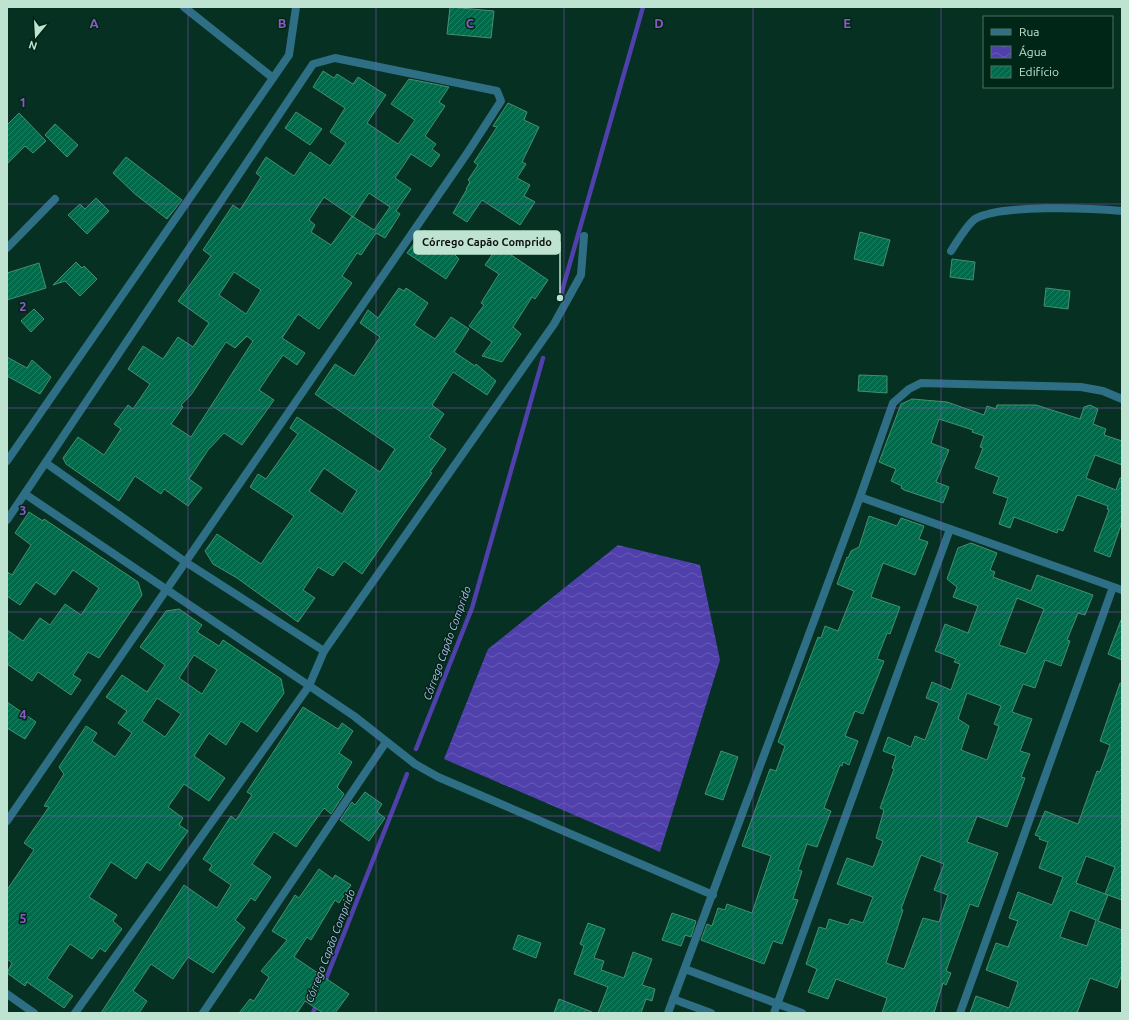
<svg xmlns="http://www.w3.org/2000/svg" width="1129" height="1020" viewBox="0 0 1129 1020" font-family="Ubuntu,sans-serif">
  <defs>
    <pattern id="water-waves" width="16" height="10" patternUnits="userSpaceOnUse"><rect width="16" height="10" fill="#5040ac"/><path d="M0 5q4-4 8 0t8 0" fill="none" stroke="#675bb6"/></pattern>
    <pattern id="building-hatch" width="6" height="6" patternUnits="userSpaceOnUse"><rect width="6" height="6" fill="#006a4a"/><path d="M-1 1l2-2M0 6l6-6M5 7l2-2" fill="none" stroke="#237f63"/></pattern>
  </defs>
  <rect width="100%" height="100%" fill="#063021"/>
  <polygon fill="url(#water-waves)" points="618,545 700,565 720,660 660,852 444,759 488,649"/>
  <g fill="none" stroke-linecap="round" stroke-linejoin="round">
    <g stroke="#5040ac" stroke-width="4.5">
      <polyline points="560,298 643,7"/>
      <polyline points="416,749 472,608 543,358"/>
      <polyline points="324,984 407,774"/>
      <polyline points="313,1013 317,1003"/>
    </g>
  </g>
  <g fill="url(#building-hatch)" stroke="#458f70" fill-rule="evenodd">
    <polygon points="450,7 494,11 491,38 447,34"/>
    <path d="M323 71 334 78 337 74 353 84 358 77 386 95 367 123 398 144 415 120 391 104 409 79 449 87 439 102 445 106 425 136 436 144 432 149 440 155 431 167 411 154 395 178 411 189 396 211 400 214 392 227 385 238 376 233 361 255 357 253 342 276 352 283 319 329 298 314 282 338 305 353 297 365 283 355 273 369 259 390 274 400 242 445 224 433 208 450 189 479 202 488 188 506 164 489 161 494 135 476 119 501 66 464 63 458 78 437 104 455 121 429 114 424 128 405 133 409 150 384 128 369 143 346 163 359 178 337 193 347 209 323 178 301 211 256 203 250 233 205 240 210 261 177 256 173 266 157 294 176 310 152 330 166 346 143 330 132 345 108 313 87ZM369 193 390 207 374 230 352 216 331 245 311 232 315 225 309 220 324 197 353 217ZM234 272 261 290 246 314 219 295ZM247 336 253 341 191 437 171 424 183 407 181 405 191 395 226 342 235 348Z"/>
    <polygon points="508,103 527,112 524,120 539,127 522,162 526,164 517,178 530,185 524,196 535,202 520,225 482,200 467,222 453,213 467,189 466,189 470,182 468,180 478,165 474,162 497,127 493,126"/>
    <polygon points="296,112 322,129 310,145 285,128"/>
    <polygon points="19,113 46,141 33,153 25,146 7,164 7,125"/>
    <polygon points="55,124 78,145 67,157 45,135"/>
    <polygon points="126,157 182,200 167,219 135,194 113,173"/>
    <polygon points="96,198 109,211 87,234 68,215 80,204 85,209"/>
    <polygon points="424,230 457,253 455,255 459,259 446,279 407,253"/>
    <polygon points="860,232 890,240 883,266 854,259"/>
    <polygon points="498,246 548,280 535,299 532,297 513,327 521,334 502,362 482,356 492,342 469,326 484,305 481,303 499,274 485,265"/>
    <polygon points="952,259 975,262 973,280 950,277"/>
    <polygon points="76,262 82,268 84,266 97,279 80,296 65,281 53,285"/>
    <polygon points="39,263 46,288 7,300 7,273"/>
    <path d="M399 288 404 291 406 288 428 303 414 325 435 339 451 317 469 329 454 352 475 366 476 364 496 381 487 395 453 372 432 405 444 414 429 437 446 449 430 472 432 473 362 574 344 561 333 576 318 567 303 590 315 598 298 622 237 578 213 564 205 551 217 534 261 564 278 539 294 516 250 487 258 474 266 479 298 434 290 428 297 417 380 472 395 449 315 394 335 364 354 376 380 337 360 323 368 310 378 318ZM324 468 357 491 342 514 309 491Z"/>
    <polygon points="1046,288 1070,291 1068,309 1044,306"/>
    <polygon points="34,309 44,319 31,332 21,321"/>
    <polygon points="7,357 27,368 32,360 51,377 40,394 7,376"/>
    <polygon points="859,375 887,376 887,393 858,391"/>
    <polygon points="912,399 947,402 984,415 987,406 996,409 997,405 1036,405 1080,419 1084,407 1090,405 1098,409 1093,424 1106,429 1104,435 1122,441 1122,465 1095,455 1086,478 1116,490 1120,478 1122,478 1122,522 1110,557 1094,551 1109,510 1107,509 1108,506 1081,496 1077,495 1063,531 1058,529 1057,533 1014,517 1010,528 999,524 1008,498 993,493 999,477 975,468 983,448 980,447 984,436 972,432 973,430 939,419 931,443 949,450 936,482 949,487 943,503 904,490 901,488 902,486 891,481 896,469 879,462 901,404"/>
    <polygon points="29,512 43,521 44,519 138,582 142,595 99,658 88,652 73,675 81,680 71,695 38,672 32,681 7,664 7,630 23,641 40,618 50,625 65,604 81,615 99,588 73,570 55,595 36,582 20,605 7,596 7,572 12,575 31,545 15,533"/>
    <polygon points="869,516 897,526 901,518 924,526 919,539 928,542 915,575 883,563 871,597 900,607 890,634 887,633 877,659 884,661 863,714 855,711 845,736 858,741 849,765 843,762 842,766 840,765 824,808 831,811 817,847 807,844 798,870 802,871 793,899 798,900 782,944 773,941 764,964 701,940 707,924 712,926 718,908 725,910 727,904 752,913 771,856 742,846 770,769 776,771 785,746 778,742 818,637 821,638 825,626 838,631 854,591 837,584 847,557 848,558 851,551 859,547"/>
    <path d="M971 543 997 553 990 570 995 572 993 577 1031 591 1037 575 1093 595 1085 615 1078 613 1067 640 1070 641 1061 666 1045 660 1035 688 1023 684 1012 712 1032 719 1020 751 1030 754 1021 777 1025 778 1007 827 977 816 967 842 998 853 978 907 970 904 946 971 951 973 946 985 943 983 934 1013H882L887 998 836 979 828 999 808 992 817 969 806 964 819 927 826 929 829 919 848 925 851 919 863 923 873 897 837 884 847 858 873 867 883 841 876 838 884 810 880 808 894 769 892 768 896 756 883 751 888 737 911 747 915 736 925 740 939 703 926 698 932 682 951 690 960 664 954 662 956 659 935 651 945 624 968 633 978 606 953 597 957 587 947 579 958 548ZM1017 598 1044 609 1026 654 999 645ZM967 693 1001 706 994 724 999 726 987 760 961 750 969 726 958 719ZM921 855 944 864 934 890 948 895 939 922 923 918 904 969 886 963 903 910 901 909Z"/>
    <path d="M179 609 202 625 197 632 219 646 223 640 281 679 284 693 257 732 241 721 226 745 209 733 194 756 225 778 209 801 184 784 168 807 183 818 179 825 188 831 160 871 147 862 136 879 111 862 89 897 117 915 113 921 122 929 105 952 100 948 92 959 70 944 47 978 73 996 64 1008 27 982 25 986 7 973 12 963 7 959V890L34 850 24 843 49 807 44 806 64 774 59 767 86 726 97 733 92 741 115 757 132 733 118 723 127 711 106 697 122 675 147 692 165 665 140 647 166 611ZM194 655 217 670 202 694 179 678ZM157 698 181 714 165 737 142 721Z"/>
    <polygon points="1121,620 1122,620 1122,660 1108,654"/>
    <path d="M1120 683 1122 684V900L1105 894 1115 867 1086 856 1076 883 1108 895 1098 921 1122 930V974L1117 988 1090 978 1077 1013H970L976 996 1009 1008 1018 982 986 970 996 943 1008 947 1018 921 1009 918 1018 892 1052 905 1063 877 1039 868 1048 842 1039 839 1040 837 1035 835 1045 811 1078 824 1097 771 1100 772 1110 745 1100 741ZM1070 910 1096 920 1087 946 1060 937Z"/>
    <polygon points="7,702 36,722 25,739 7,728"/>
    <polygon points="303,707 338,729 342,723 353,731 339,753 352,762 337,787 344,794 331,814 324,808 296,847 274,832 252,864 271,877 255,901 251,898 235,920 245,928 213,973 188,957 173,979 151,964 133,991 147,1001 139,1013 101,1013 184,885 217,908 231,885 209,870 212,865 203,859 231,816 236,820 252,795 247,792"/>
    <polygon points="721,751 738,757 723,800 705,794"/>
    <polygon points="365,792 382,804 377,812 385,818 369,841 340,820 352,802 355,805"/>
    <polygon points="319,869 333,879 335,875 351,885 339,903 335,900 311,940 307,937 294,957 349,994 335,1013 323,1013 305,1001 297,1013 239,1013 250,999 254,1001 269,977 261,971 287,940 272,931 295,895 299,898"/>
    <polygon points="672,913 696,921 691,937 685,935 681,946 662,940"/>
    <polygon points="588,923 605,929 594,958 604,961 601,970 624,978 633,952 652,959 642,985 655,989 652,1001 646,999 641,1013 598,1013 608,987 574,974 584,946 580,944"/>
    <polygon points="518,935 541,943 536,958 513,949"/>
    <polygon points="559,999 592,1012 592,1013 554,1013"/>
  </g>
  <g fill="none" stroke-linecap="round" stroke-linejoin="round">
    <path stroke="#2e6f86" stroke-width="8" d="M951 251C956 243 968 224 975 219 1000 204 1091 208 1122 211"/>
    <g stroke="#2e6f86" stroke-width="8">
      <polyline points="184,7 273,78"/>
      <polyline points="7,248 55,199"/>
      <polyline points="7,461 289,55 296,7"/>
      <polyline points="46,463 184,561 324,651"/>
      <polyline points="25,494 354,716 415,764 438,777 713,895"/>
      <polyline points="860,497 1122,590"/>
      <polyline points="7,520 313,64 335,58 497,91 501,101 468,152 7,821"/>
      <polyline points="685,969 802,1013"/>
      <polyline points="7,994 34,1013"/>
      <polyline points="673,999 711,1013"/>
      <polyline points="75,1013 309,686 324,651 554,324 581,275 584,236"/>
      <polyline points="203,1013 386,742"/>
      <polyline points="668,1013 860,497 893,403 909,389 921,383 1081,387 1103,391 1122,399"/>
      <polyline points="774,1013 950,529"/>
      <polyline points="960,1013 1113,587"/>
    </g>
  </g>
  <path fill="none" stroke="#8c5ac4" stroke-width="1" stroke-opacity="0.55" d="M188 7V1013M376 7V1013M564 7V1013M753 7V1013M941 7V1013M7 204H1122M7 408H1122M7 612H1122M7 816H1122"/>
  <g text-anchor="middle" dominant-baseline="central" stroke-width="3" stroke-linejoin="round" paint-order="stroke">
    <g font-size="11" font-style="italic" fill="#babaf2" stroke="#002617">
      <text transform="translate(447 643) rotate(-70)">Córrego Capão Comprido</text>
      <text transform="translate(330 946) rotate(-69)">Córrego Capão Comprido</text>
    </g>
  </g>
  <g font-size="13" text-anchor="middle" font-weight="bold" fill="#8c5ac4" stroke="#002617" stroke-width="3" stroke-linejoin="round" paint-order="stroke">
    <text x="94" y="28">A</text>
    <text x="282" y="28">B</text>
    <text x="470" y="28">C</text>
    <text x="659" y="28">D</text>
    <text x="847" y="28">E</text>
    <text x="23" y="107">1</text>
    <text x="23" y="311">2</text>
    <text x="23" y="515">3</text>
    <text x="23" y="719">4</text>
    <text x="23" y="923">5</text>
  </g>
  <path fill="none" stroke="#bfe3d1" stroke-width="1.5" d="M560 298L560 242"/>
  <circle fill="#bfe3d1" stroke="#002617" stroke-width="1.5" cx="560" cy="298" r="4"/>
  <rect fill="#bfe3d1" stroke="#bfe3d1" stroke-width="1.5" x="414" y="231" width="146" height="23" rx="4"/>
  <g font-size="11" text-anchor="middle" font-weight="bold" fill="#111">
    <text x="487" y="246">Córrego Capão Comprido</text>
  </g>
  <rect width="1129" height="1020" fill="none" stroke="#bfe3d1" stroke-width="16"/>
  <rect x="983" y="16" width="130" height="72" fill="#002617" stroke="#4c7261"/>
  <rect x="991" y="29" width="20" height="6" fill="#2e6f86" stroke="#4c7261"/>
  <text x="1019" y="36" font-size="12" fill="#bfe3d1">Rua</text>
  <rect x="991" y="46" width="20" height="12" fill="url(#water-waves)" stroke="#4c7261"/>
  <text x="1019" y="56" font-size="12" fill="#bfe3d1">Água</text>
  <rect x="991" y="66" width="20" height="12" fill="url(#building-hatch)" stroke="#4c7261"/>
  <text x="1019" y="76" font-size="12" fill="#bfe3d1">Edifício</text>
  <g transform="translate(36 36) rotate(198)" stroke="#002617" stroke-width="3" paint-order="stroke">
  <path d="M0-3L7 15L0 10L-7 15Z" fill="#bfe3d1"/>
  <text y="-6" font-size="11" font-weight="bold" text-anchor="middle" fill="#bfe3d1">N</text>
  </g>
</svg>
